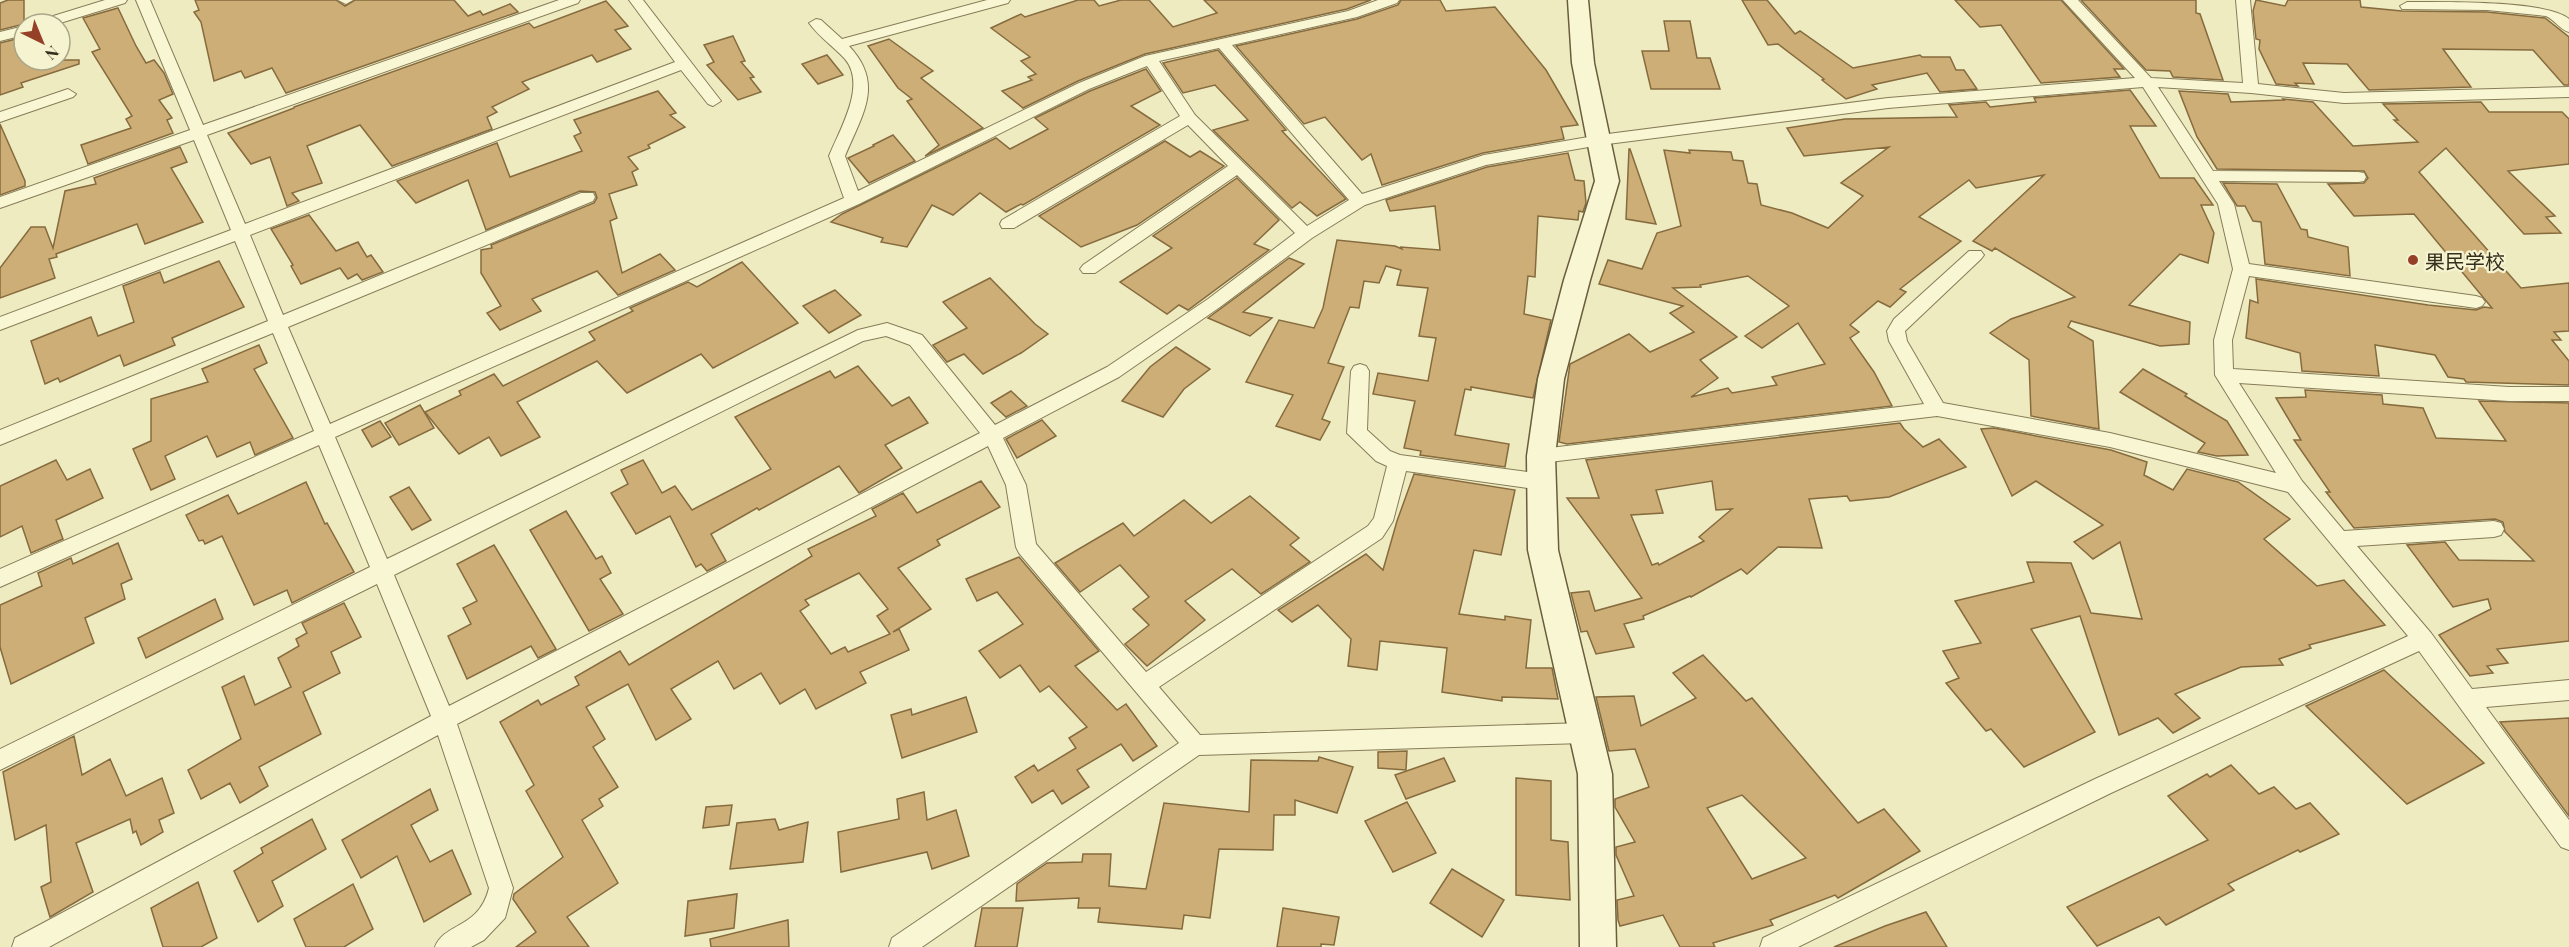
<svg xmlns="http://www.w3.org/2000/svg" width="2569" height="947" viewBox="0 0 2569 947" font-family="'Playfair Display','Noto Sans SC',serif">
  <rect width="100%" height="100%" fill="#eeebc1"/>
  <g fill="#ccae76" stroke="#866b3e" stroke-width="1.5" fill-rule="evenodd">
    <polygon points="8,0 24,0 24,24 0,30 0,3"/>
    <polygon points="195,0 336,0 345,6 355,0 454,0 468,16 480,11 483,15 510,4 518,12 286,93 272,68 245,78 241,71 214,81 201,22 194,12 199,10"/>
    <polygon points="1078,0 1094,0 1099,6 1121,0 1149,0 1173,27 1217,13 1204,0 1371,0 1347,9 1145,54 1078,81 1023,108 1002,91 1032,80 1028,77 1036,74 1021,61 1030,57 991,28 1021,14 1025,17"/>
    <polygon points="1401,0 1440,0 1446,11 1495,7 1546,70 1578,125 1561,127 1564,139 1483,153 1382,185 1371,154 1362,160 1325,117 1304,124 1236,46 1357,19 1398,5"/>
    <polygon points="1742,0 1767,0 1795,34 1800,31 1853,68 1920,55 1922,57 1950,57 1956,70 1964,70 1977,89 1940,92 1927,73 1872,85 1877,89 1846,99 1822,80 1824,79 1778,44 1768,45"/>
    <polygon points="1955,0 2061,0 2124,69 2114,69 2120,77 2041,83 2001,25 1980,27"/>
    <polygon points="2081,0 2196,0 2196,13 2200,14 2223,80 2173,77 2170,71 2146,70"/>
    <polygon points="2256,0 2285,6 2288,0 2360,0 2361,7 2402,11 2487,12 2545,18 2569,37 2569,85 2564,85 2533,50 2443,49 2471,87 2369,90 2347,64 2303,63 2314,84 2295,83 2298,86 2276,84 2259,49 2260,40 2256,39 2253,11"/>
    <polygon points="606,1 628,26 615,30 631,49 597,62 592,55 522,82 529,89 492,107 497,112 487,117 492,129 392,166 360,125 307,146 322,183 292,193 299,201 287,206 270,157 251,164 228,133 294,108 294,107 529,23 534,28"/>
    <polygon points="118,8 136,46 146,63 154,60 164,73 173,94 159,100 172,118 167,120 173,133 88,164 81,145 131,128 126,119 132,116 92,52 100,49 83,18"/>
    <polygon points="1664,21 1690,21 1697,58 1710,58 1720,89 1651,89 1642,51 1669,51"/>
    <polygon points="733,36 745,61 741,62 754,77 750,78 761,92 738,100 707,65 714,62 704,45"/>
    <polygon points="24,37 24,60 79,60 79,64 21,83 23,87 0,95 0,43"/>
    <polygon points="889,39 933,71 921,78 983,128 925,156 939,145 907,101 912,99 898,88 868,46"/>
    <polygon points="1218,50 1286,130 1282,131 1346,199 1317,216 1300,202 1292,208 1213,130 1248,120 1215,85 1183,93 1163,63"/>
    <polygon points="827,55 843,75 818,84 802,64"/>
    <polygon points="1146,69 1161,91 1131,106 1160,125 1023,205 1021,204 1006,212 980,193 953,215 932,205 907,247 881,242 883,238 831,222 842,214 996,138 1010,149 1048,129 1035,118 1090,91"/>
    <path d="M2130 90 2156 126H2130L2160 178H2194L2213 205H2201L2214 233 2208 263 2180 254 2129 305 2190 322 2189 344 2160 346 2071 321 2068 327 2093 341 2099 429 2031 416 2029 360 1990 333 2011 319 2075 297 1995 248 1992 251 1973 241 2044 175 1976 188 1969 180 1919 217 1961 241 1900 289 1906 292 1890 307 1878 301 1850 325 1859 332 1850 338 1874 372 1892 406 1567 444 1559 442 1570 364 1629 334 1650 352 1694 332 1670 313 1683 306 1599 284 1608 260 1642 269 1657 233 1681 226 1664 150 1690 153 1689 150 1731 152 1733 160 1743 161 1748 183 1757 184 1761 205 1792 213 1828 228 1863 196 1841 183 1889 147 1804 156 1787 128 1845 119 1957 117 1949 105 1986 102 1990 107 2036 102 2034 98ZM1748 276 1789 306 1745 336 1762 348 1798 323 1825 364 1772 377 1777 385 1732 393 1728 388 1691 397 1718 378 1700 360 1737 337 1673 288 1701 287 1700 285Z"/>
    <polygon points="658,91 676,113 670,115 685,127 648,145 650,148 628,157 638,169 632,172 637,185 609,194 617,218 610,221 622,273 660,254 675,270 618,295 597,271 532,299 541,311 500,330 487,313 501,306 481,273 481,250 492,248 491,245 594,203 597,198 595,192 580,191 486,230 468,180 416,203 397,181 497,143 510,177 582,151 574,136 581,133 574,120"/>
    <polygon points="2179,91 2228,94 2231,102 2284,100 2283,99 2313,102 2353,146 2418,142 2394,120 2398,120 2383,104 2481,102 2489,112 2562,112 2569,119 2569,164 2508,171 2555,216 2546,217 2561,233 2524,234 2446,148 2419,172 2521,288 2569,283 2569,331 2554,332 2561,340 2552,340 2569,361 2569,385 2466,382 2464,379 2448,377 2435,355 2375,345 2379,376 2302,371 2300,353 2246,338 2250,300 2258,303 2256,279 2428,305 2476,310 2484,307 2492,308 2414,214 2354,216 2328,184 2364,183 2368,178 2364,171 2217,169 2197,137"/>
    <polygon points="0,124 25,181 25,186 0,195"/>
    <polygon points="893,135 915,161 869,183 848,158 874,146 873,145"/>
    <polygon points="1165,141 1190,157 1200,151 1224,166 1137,225 1081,247 1039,216"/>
    <polygon points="180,147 187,162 171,168 203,222 145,244 137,224 56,254 57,257 49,259 55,278 0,298 0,268 31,227 45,227 53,248 65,191 96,184 94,178"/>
    <polygon points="1629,149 1630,149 1656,224 1626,219"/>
    <polygon points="1568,153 1575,180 1584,181 1586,203 1583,212 1579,211 1578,220 1538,216 1535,277 1528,276 1524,314 1551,320 1533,398 1471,387 1471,390 1465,389 1455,435 1509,444 1505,467 1420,455 1421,451 1404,448 1415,401 1373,394 1378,373 1428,381 1436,338 1419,336 1428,288 1397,285 1401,270 1386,266 1379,283 1364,281 1359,308 1350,307 1328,363 1344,367 1322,419 1330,422 1320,440 1276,426 1293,395 1246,382 1279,320 1314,328 1323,308 1337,240 1395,246 1402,249 1401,247 1440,250 1435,206 1390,211 1386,200 1487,167"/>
    <polygon points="1237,178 1279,220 1254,244 1269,250 1188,310 1179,305 1167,314 1120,282 1172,248 1153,236"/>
    <polygon points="2223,183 2277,184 2301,229 2307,230 2308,237 2348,247 2350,276 2265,264 2261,222 2253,221 2245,206 2237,206"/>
    <polygon points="309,215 336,251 358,242 367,257 371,255 383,272 362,280 357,274 348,279 340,268 301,284 291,266 293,265 271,229"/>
    <polygon points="1289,258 1304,264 1243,312 1272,318 1250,336 1208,318"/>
    <polygon points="219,261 244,307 172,338 175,345 124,366 120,355 60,382 58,378 45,384 31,341 91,317 98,336 134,322 123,286 160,272 164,283"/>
    <polygon points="742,262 798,323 713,368 701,354 627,393 597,361 517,402 540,437 501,456 489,437 459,454 425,412 461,395 459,391 494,374 503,386 595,340 589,332 633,311 630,308 688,282 697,287"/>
    <polygon points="990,278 1035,324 1048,334 1021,353 983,374 964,354 947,362 933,345 967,328 943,302"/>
    <polygon points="835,290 861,315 829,333 803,306"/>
    <polygon points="259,345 267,363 254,369 293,438 255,455 250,442 217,457 207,436 165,456 175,479 151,490 133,449 151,441 151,399 208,382 202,369"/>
    <polygon points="1176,347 1210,369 1184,389 1163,417 1122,401 1150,367"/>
    <polygon points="858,366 892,406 909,397 928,423 885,445 902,468 859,493 839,466 759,510 757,508 711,534 726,561 707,571 701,564 696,567 670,516 636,534 611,493 628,484 621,470 643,460 662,493 675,486 692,510 771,469 735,417 830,371 835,378"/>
    <polygon points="2143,369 2187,394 2185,396 2227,421 2248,455 2217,456 2198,452 2205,443 2120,392"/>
    <polygon points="2305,390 2382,395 2383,404 2423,408 2436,438 2506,441 2479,401 2569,403 2569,641 2497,649 2508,663 2487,666 2493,673 2470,676 2439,635 2491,609 2488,599 2453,607 2407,545 2445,542 2459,560 2534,561 2505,532 2503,522 2495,519 2354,528 2326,492 2330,492 2294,440 2301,440 2276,398 2306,397"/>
    <polygon points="1011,391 1027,406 1006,417 991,403"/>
    <polygon points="420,405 434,428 399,445 385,423"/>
    <polygon points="1042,420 1056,436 1017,458 1006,439"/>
    <polygon points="380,421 391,437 372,447 362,430"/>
    <path d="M1900 423 1904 429 1923 447 1939 439 1966 467 1889 497 1850 501 1847 496 1809 499 1822 548 1778 547 1747 574 1741 569 1691 597 1690 596 1643 616 1644 619 1624 624 1634 647 1596 654 1587 631 1581 632 1571 593 1589 591 1595 611 1642 598 1567 498H1599L1586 460ZM1712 481 1716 510 1732 509 1699 537 1704 541 1659 565 1658 563 1652 565 1631 515 1663 513 1656 490Z"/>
    <polygon points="1994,428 2111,450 2147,462 2144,475 2173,490 2187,469 2238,482 2290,519 2264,539 2317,586 2344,580 2385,625 2309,645 2311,648 2279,659 2283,665 2241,667 2175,694 2200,718 2173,733 2158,718 2119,735 2080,616 2031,629 2095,732 2024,767 1991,729 1986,731 1946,683 1959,678 1943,651 1981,643 1955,601 2034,582 2027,562 2071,563 2091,613 2142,619 2120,542 2093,559 2074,542 2103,525 2036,481 2012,496 1981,429"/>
    <polygon points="56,460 67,480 90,469 103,498 56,520 63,539 31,553 22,526 0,537 0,486"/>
    <polygon points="1414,474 1515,490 1501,555 1474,550 1459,614 1505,620 1505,616 1531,620 1526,668 1552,668 1558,699 1502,697 1502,701 1442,692 1447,648 1380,641 1377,670 1348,666 1351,639 1318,605 1292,622 1278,610 1366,554 1383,570 1397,521"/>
    <path d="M981 481 1000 507 937 540 940 545 898 568 931 609 893 632 899 629 909 650 860 672 866 683 816 709 805 689 780 704 761 673 734 689 718 661 671 689 691 719 656 740 628 684 586 707 605 739 593 747 618 787 599 799 603 806 582 820 618 883 567 917 589 947H516L536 932 513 899 514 894 563 857 526 791 534 785 500 722 538 700 541 705 579 685 575 677 620 651 629 665 812 556 808 549 876 516 872 509 903 493 917 513ZM859 573 888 609 877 616 890 634 848 652 845 647 831 654 800 611 809 605 805 600Z"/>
    <polygon points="306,482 325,524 327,523 354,572 292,603 287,590 254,605 222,536 205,544 203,540 199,541 186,515 228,495 238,514"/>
    <polygon points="409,487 431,520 412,530 390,497"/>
    <polygon points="1250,496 1299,538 1290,545 1310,562 1261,594 1232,569 1185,601 1205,620 1147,666 1125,644 1149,625 1133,609 1149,597 1120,565 1080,592 1055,563 1123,523 1134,536 1184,500 1211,523"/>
    <polygon points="566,511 596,559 602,556 611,573 600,579 623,614 589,631 530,530"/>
    <polygon points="118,543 132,579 121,584 125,599 85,618 94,643 11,684 0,647 0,605 42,586 38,573 71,558 73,564"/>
    <polygon points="494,545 556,649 538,658 531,646 467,679 448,636 471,624 463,608 477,601 457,564"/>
    <polygon points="1019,557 1099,651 1075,666 1117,710 1126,704 1157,746 1133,761 1121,744 1077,770 1089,787 1062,804 1053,790 1032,803 1015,777 1034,765 1038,771 1076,748 1069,738 1087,727 1049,686 1040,692 1020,665 1000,678 979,651 1023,624 997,592 977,601 966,579"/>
    <polygon points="215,599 223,619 146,658 138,638"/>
    <polygon points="344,603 361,637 331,652 340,673 303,692 321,734 259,767 268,786 240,803 230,783 201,799 188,770 241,739 222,687 244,676 255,705 291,687 278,658 299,646 296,639 307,633 302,623"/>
    <path d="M1703 655 1746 701 1752 698 1858 823 1884 809 1920 851 1838 898 1835 895 1770 920 1773 925 1713 943 1715 947H1680L1663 915 1620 926 1618 920 1617 900 1634 896 1616 855V847L1635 842 1615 807V799L1649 787 1635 749 1609 751 1596 697 1634 696 1641 726 1696 698 1673 673ZM1742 795 1806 858 1752 879 1707 808Z"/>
    <polygon points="2384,670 2484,763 2407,804 2306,706"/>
    <polygon points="966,697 977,732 902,758 891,715 911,709 912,715"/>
    <polygon points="2569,718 2569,816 2500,722"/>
    <polygon points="74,736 82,775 110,759 126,796 162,778 174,813 159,820 163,832 141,845 136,831 133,833 130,819 76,843 93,892 50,917 41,887 51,882 46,825 15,840 3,772"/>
    <polygon points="1407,751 1406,770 1378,768 1378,752"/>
    <polygon points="1319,757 1353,767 1337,813 1295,800 1295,815 1274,815 1273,850 1219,849 1210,918 1184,915 1182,929 1098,922 1100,908 1078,908 1079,898 1016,901 1017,884 1025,878 1047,863 1082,862 1083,854 1111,854 1109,886 1146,889 1164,803 1249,812 1251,760 1318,761"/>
    <polygon points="1444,758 1455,781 1406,799 1395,775"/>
    <polygon points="2231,765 2259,794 2274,787 2296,809 2310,803 2339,834 2300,852 2298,850 2228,884 2234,890 2166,925 2159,917 2097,946 2067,907 2208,840 2168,796 2207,774 2210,777"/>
    <polygon points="1516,778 1551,781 1551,840 1568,842 1570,900 1516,895"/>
    <polygon points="430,789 438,810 411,825 430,862 452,850 471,894 424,922 397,856 361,878 342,840"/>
    <polygon points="924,792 927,820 956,810 969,856 932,869 927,852 841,872 838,832 899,819 897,799"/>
    <polygon points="1407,802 1436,853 1393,872 1365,821"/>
    <polygon points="732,805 729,825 703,828 706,807"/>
    <polygon points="312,819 326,849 272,881 283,906 258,922 234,871 263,853 261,848"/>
    <polygon points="775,819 779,830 808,822 803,862 730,869 737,823"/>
    <polygon points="1452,869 1504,900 1482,937 1430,903"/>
    <polygon points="198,882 217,938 201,947 163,947 151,908"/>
    <polygon points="353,884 373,929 344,947 306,947 294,919"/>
    <polygon points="737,894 734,928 685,936 688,901"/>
    <polygon points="982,908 1023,908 1017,947 975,947"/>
    <polygon points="1283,908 1339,917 1334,945 1321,944 1321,947 1277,947"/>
    <polygon points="1926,912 1947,947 1834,947 1885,926"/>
    <polygon points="788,920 789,947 711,947 710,939"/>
  </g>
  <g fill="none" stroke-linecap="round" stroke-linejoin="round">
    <g stroke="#877c58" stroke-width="2">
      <g id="street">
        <polygon points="105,0 127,0 125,3 57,24 35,24 37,21"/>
        <path d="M136 0H150L203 125 559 0H580L578 3 207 135 245 224 675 62 629 0H643L721 101 713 106 708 104 681 70 250 235 283 315 581 193H593L595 197 593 201 288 327 330 424 844 198 829 156C840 129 867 85 845 59 833 46 820 38 809 23L816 19 821 20 842 39 987 0H1010L1008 3 849 46C885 84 862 115 845 156L858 191 1079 83 1145 56 1348 11 1378 0H1399L1397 3 1357 17 1232 45 1362 194 1484 155 1600 135 1888 98 2135 78 2063 0H2078L2151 78 2243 83 2236 0H2250L2258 84 2344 93 2569 87V97L2344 103 2251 93 2158 87 2213 171 2358 172 2364 173 2366 177 2364 181 2358 182 2219 181 2234 204 2249 264 2476 296 2482 298 2485 302 2482 306 2476 308 2249 276 2232 340 2233 369 2509 387H2569V401H2509L2239 383 2302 481 2344 531 2494 521 2501 523 2504 529 2501 535 2494 537 2357 546 2431 633 2472 689 2569 680V700L2486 707 2569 820V850L2561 847 2419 651 2111 793 1798 947H1760L1763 938 2095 779 2408 636 2288 492 2110 447 1937 416 1541 463 1534 461 1531 456 1534 451 1541 449 1924 404 1889 341 1887 331 1894 319 1969 251H1981L1984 255 1981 259 1905 331 1907 341 1943 403 2110 433 2276 473 2215 375 2214 340 2233 269 2218 204 2143 87 1888 108 1600 145 1486 165 1365 205 1312 238 1220 307 1119 377 1003 438 1026 485 1036 544 1146 672 1368 526 1374 518 1387 466 1376 461 1347 433 1351 371 1354 366 1360 364 1366 366 1369 371 1367 430 1390 451 1400 455 1542 474 1549 477 1552 482 1549 487 1542 490 1406 471 1393 521 1382 538 1159 687 1200 735 1584 723 1592 726 1595 733 1592 740 1584 743 1199 755 922 947H889L892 938 1179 743 1019 553 1016 547 1006 485 988 446 457 724 513 888 505 918 484 940 471 947H435C445 922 479 929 489 888L438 735 49 947H12L15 938 431 716 377 584 0 770V749L370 567 319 445 0 587V569L314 431 273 333 0 445V430L268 321 235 241 0 330V317L231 230 194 140 0 208V197L190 130ZM1219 48 1349 200 1307 226 1195 115 1159 61ZM1147 66 1180 116 1002 220 1000 224 1002 228H1014L1188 125 1228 166 1083 265 1080 269 1083 273H1095L1237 175 1295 233 1208 299 1107 367 995 425 922 335 887 323 858 330 387 559 335 437 859 204 1089 89ZM886 336 910 345 980 433 449 706 394 575 863 341Z"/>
        <polygon points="338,0 353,0 346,4"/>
        <path d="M2407 2C2441 2 2547 0 2569 19V32C2560 30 2555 20 2546 16L2487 10 2402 9 2400 6Z"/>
        <polygon points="24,26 24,35 0,41 0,32"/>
        <polygon points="68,89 76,94 73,97 0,122 0,112"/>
      </g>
    </g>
    <g stroke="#695d3c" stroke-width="3">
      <polygon id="secondary" points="1568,0 1588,0 1594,63 1619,181 1590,280 1564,379 1555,456 1558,550 1612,774 1616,947 1580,947 1578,774 1528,550 1527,456 1538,379 1564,280 1595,181 1572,63"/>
    </g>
    <use href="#street" fill="#f9f6d4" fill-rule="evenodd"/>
    <use href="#secondary" fill="#f9f6d4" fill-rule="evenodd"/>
  </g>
  <circle fill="#964028" stroke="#f5f3d0" stroke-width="2" cx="2413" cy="260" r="6"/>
  <g text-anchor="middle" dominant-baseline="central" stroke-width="4.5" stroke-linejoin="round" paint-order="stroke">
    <g font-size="20" fill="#372f1d" stroke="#f5f3d0" text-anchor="start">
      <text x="2425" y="260">果民学校</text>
    </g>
  </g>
  <g transform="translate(42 42) rotate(137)"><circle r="28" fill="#f5f3d0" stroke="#a9a588" stroke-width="1.5"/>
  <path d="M0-4.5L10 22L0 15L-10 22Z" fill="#964028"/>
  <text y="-9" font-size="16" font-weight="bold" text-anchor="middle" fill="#372f1d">N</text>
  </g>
</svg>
